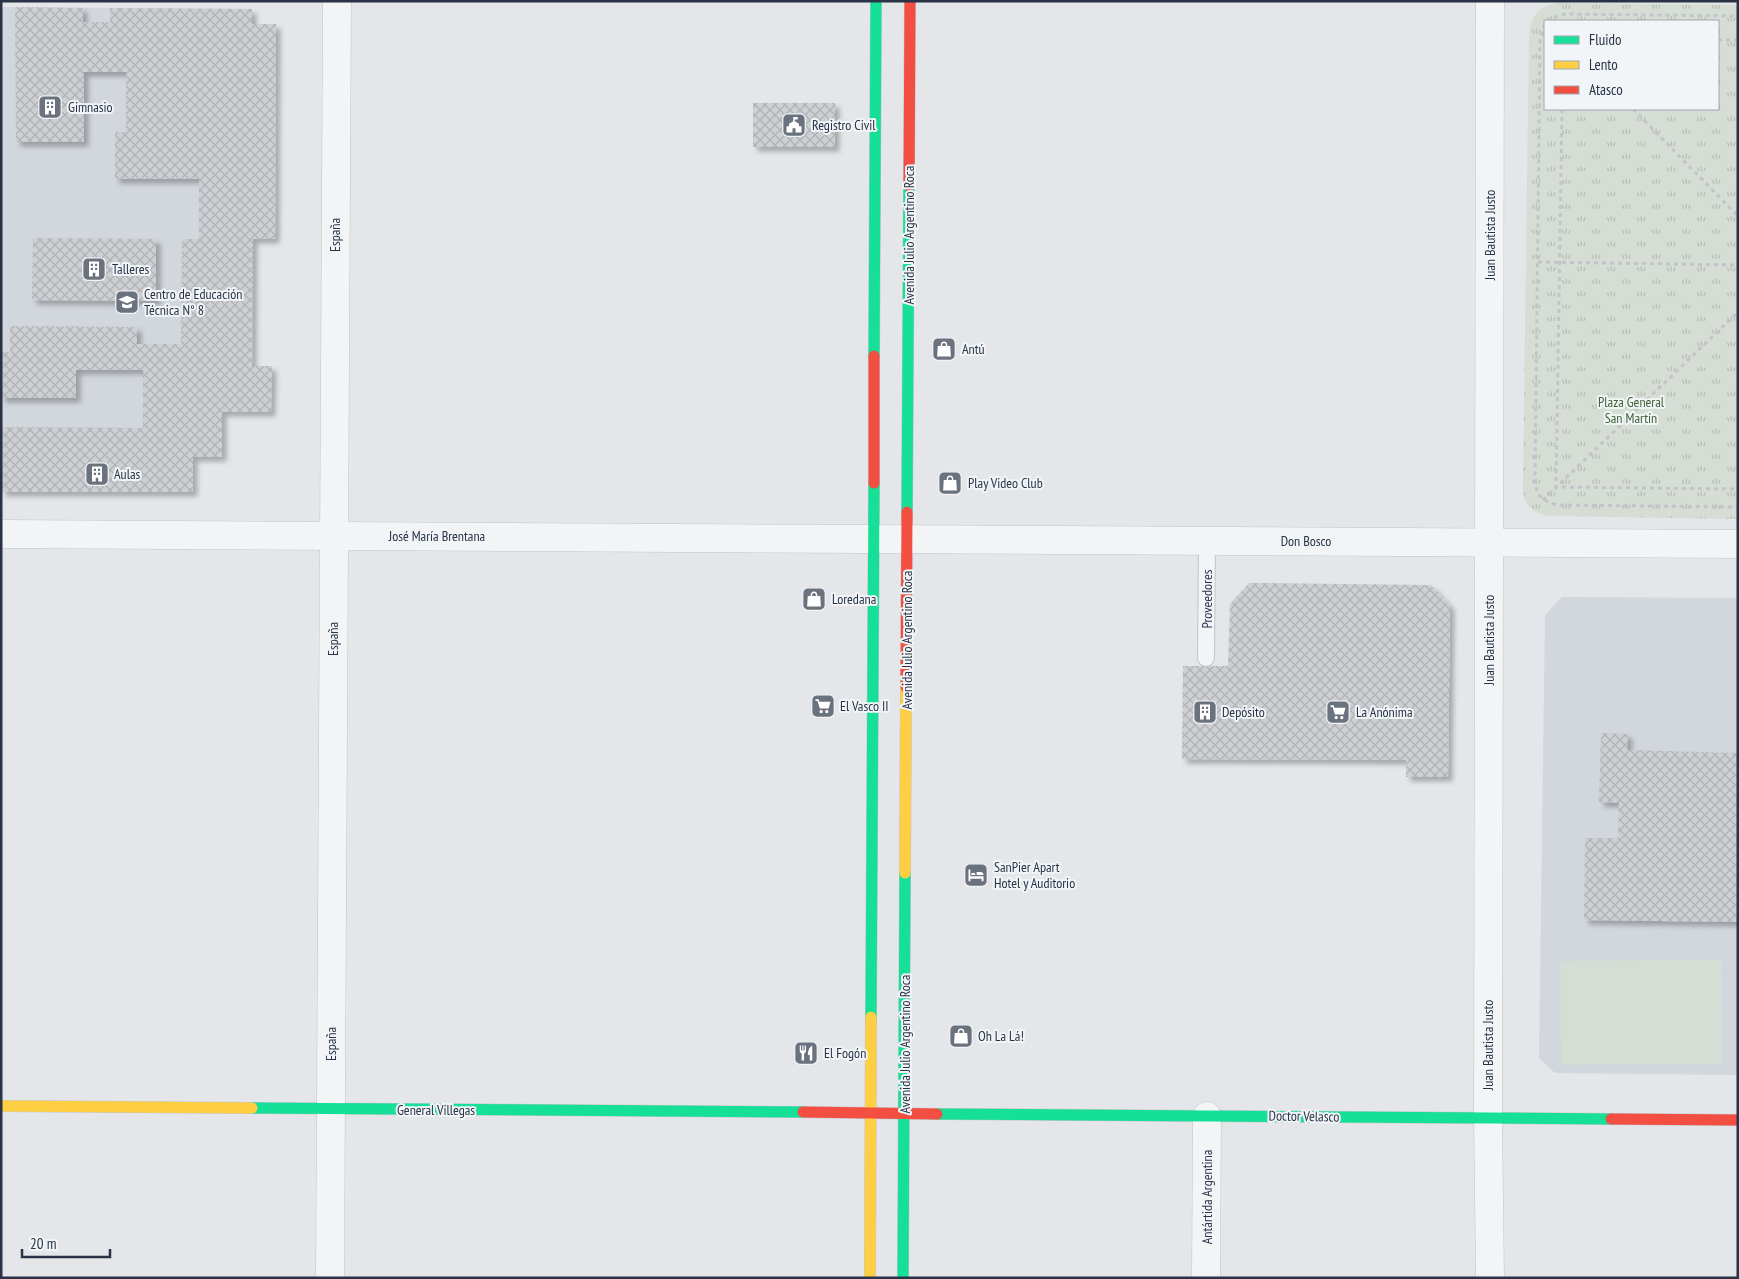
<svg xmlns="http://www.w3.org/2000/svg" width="1739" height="1279" viewBox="0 0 1739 1279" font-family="'PT Sans Narrow',sans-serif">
  <defs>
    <pattern id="park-tufts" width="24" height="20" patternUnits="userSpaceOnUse" patternTransform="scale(1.25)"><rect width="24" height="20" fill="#d5ddd4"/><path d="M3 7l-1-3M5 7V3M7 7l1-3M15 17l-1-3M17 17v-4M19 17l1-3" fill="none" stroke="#b7beb7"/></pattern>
    <pattern id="building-cross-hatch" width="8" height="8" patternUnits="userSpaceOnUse" patternTransform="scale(1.25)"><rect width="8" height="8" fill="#cdcfd2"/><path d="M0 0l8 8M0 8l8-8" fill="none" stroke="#b0b2b6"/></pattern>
    <filter id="shadow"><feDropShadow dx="4.5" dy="4.5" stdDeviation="2.5" flood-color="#0004"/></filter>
  </defs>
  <rect width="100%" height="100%" fill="#e4e6e9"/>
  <g fill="#d2d6dd">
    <polygon points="1,7 252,9 252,24 276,24 275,239 253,239 252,366 272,366 271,412 222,412 222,457 193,457 193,492 1,492"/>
    <polygon points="1562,597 1738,598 1738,1075 1555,1073 1539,1058 1545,615"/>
  </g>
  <path fill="url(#park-tufts)" fill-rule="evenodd" d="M1558 3 1738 5V519L1549 516C1533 514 1523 505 1523 488L1529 35C1531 15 1539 6 1558 3ZM1545 21H1718V109H1545Z"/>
  <polygon fill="#d5ddd4" points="1721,959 1722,1064 1561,1065 1560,961"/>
  <g fill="url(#building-cross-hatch)" filter="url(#shadow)">
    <polygon points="15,7 83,8 83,22 110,22 110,8 252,9 252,24 276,24 275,239 253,239 252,366 272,366 271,412 222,412 222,457 193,457 193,492 1,492 1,427 143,428 143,370 76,370 76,398 1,398 1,352 10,352 10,326 137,327 137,344 181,344 182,239 199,239 199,179 115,179 115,132 126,132 126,72 84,72 84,142 16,142"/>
    <rect x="753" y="103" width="82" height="44"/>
    <polygon points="33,238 156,239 156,301 32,300"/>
    <polygon points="1249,583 1431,585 1450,606 1448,777 1406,777 1406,760 1182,759 1183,666 1228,666 1230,604"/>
    <polygon points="1601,733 1628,734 1627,750 1738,753 1738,922 1584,920 1585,838 1618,838 1619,803 1599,802"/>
  </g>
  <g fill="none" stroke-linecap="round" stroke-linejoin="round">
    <g stroke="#c2c4c7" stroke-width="18">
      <polyline id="lane" points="1206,658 1207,541"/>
    </g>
    <g stroke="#c2c4c7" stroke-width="29">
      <g id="street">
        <polyline points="1,534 1738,544"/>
        <polyline points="330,1278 337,1"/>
        <polyline points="1206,1278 1207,1116"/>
        <polyline points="1490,1278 1488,1118 1490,1"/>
      </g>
    </g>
    <g stroke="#c2c4c7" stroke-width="12">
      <g id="fast">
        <polyline points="874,356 876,1"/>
        <polyline points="907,512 909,186"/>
        <polyline points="871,1017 874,483"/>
        <polyline points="252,1108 803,1112"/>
        <polyline points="937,1114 1611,1119"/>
        <polyline points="903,1278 905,873"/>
      </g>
    </g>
    <g stroke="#c2c4c7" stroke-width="12">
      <g id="slow">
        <polyline points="905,873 906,687"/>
        <polyline points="1,1106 252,1108"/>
        <polyline points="870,1278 871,1017"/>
      </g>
    </g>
    <g stroke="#c2c4c7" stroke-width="12">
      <g id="jam">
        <polyline points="909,186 910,1"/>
        <polyline points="874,483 874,356"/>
        <polyline points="906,687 907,512"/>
        <polyline points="803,1112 937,1114"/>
        <polyline points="1611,1119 1738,1120"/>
      </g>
    </g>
    <g stroke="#c3c4c9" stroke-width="3" stroke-dasharray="4 4" stroke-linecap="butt">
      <polyline points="1547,21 1552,18 1565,14 1738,16"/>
      <path d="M1545 24 1540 41 1535 481C1536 496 1543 501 1557 505L1738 507"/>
      <polyline points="1718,40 1738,40"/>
      <polyline points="1562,109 1556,487 1738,489"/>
      <polyline points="1633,109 1738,216"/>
      <polyline points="1538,262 1738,265"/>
      <polyline points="1543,500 1738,312"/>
    </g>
    <use href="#lane" stroke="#f3f4f6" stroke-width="16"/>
    <use href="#street" stroke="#f3f4f6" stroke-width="28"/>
    <use href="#fast" stroke="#16e098" stroke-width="11"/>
    <use href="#slow" stroke="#ffcf43" stroke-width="11"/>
    <use href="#jam" stroke="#f24e42" stroke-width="11"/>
  </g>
  <defs>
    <g id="building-square" transform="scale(1.25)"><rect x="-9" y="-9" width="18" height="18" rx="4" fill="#6a727e" stroke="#f2f5f8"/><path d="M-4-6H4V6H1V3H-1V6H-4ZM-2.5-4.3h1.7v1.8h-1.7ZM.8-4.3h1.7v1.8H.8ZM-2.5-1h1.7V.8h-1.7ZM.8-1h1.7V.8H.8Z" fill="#fff"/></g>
    <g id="civic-square" transform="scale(1.25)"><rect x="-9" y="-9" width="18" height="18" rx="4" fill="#6a727e" stroke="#f2f5f8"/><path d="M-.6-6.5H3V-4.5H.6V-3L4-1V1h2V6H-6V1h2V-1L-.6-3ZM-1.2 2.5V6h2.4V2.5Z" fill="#fff"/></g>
    <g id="school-square" transform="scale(1.25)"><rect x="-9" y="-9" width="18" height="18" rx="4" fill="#6a727e" stroke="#f2f5f8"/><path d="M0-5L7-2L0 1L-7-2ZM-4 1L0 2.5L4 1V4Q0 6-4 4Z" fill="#fff"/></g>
    <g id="shop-square" transform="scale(1.25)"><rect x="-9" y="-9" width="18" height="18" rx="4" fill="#6a727e" stroke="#f2f5f8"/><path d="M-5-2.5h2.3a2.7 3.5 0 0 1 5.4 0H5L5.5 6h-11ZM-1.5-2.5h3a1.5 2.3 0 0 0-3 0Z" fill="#fff"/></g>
    <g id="supermarket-square" transform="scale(1.25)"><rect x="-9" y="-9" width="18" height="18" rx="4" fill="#6a727e" stroke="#f2f5f8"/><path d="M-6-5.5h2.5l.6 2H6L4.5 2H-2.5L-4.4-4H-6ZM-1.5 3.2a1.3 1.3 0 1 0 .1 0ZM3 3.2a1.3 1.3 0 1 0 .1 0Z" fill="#fff"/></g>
    <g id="hotel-square" transform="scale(1.25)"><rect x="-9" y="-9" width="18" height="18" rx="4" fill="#6a727e" stroke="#f2f5f8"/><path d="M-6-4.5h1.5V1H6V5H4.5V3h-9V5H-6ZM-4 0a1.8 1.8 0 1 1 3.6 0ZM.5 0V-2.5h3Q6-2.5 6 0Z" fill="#fff"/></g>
    <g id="restaurant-square" transform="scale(1.25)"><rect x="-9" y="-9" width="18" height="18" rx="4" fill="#6a727e" stroke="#f2f5f8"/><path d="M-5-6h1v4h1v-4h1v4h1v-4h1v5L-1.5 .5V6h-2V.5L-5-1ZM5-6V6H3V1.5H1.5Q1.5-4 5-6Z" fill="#fff"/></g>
  </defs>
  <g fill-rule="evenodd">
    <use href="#building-square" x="50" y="107"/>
    <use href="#civic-square" x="794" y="125"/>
    <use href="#building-square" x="94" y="269"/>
    <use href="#school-square" x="127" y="302"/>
    <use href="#shop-square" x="944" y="349"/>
    <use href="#building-square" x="97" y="474"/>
    <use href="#shop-square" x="950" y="483"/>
    <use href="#shop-square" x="814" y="599"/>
    <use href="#supermarket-square" x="823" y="706"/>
    <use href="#building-square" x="1205" y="712"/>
    <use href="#supermarket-square" x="1338" y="712"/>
    <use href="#hotel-square" x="976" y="875"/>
    <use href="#shop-square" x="961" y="1036"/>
    <use href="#restaurant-square" x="806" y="1053"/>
  </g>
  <g text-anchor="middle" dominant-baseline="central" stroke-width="4" stroke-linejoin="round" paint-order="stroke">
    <g font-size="14" fill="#293345" stroke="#f2f5f8" text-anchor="start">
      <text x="68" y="107">Gimnasio</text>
      <text x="812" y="125">Registro Civil</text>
      <text x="112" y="269">Talleres</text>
      <text x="144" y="294">Centro de Educación<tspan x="144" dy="16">Técnica N° 8</tspan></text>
      <text x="962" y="349">Antú</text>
      <text x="114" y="474">Aulas</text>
      <text x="968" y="483">Play Video Club</text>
      <text x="832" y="599">Loredana</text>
      <text x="840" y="706">El Vasco II</text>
      <text x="1222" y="712">Depósito</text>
      <text x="1356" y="712">La Anónima</text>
      <text x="994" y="867">SanPier Apart<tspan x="994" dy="16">Hotel y Auditorio</tspan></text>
      <text x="978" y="1036">Oh La Lá!</text>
      <text x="824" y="1053">El Fogón</text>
    </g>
    <g font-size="14" fill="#293345" stroke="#f2f5f8">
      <text transform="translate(335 235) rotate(-90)">España</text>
      <text transform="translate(909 235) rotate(-90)">Avenida Julio Argentino Roca</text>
      <text transform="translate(1490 235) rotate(-90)">Juan Bautista Justo</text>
      <text x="437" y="536">José María Brentana</text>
      <text x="1306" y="541">Don Bosco</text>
      <text transform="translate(1207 599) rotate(-90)">Proveedores</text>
      <text transform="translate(333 639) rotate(-90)">España</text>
      <text transform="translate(907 640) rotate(-90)">Avenida Julio Argentino Roca</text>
      <text transform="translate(1489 640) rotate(-90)">Juan Bautista Justo</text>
      <text transform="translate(331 1044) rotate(-90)">España</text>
      <text transform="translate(905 1044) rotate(-90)">Avenida Julio Argentino Roca</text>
      <text transform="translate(1488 1045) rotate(-90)">Juan Bautista Justo</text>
      <text x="436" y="1110">General Villegas</text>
      <text transform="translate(1304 1116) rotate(1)">Doctor Velasco</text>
      <text transform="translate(1207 1197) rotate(-90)">Antártida Argentina</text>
    </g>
    <g font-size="14" fill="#3e6135" stroke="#f2f5f8">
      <text x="1631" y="402">Plaza General<tspan x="1631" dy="16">San Martín</tspan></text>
    </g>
  </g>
  <rect width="1739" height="1279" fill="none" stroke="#293345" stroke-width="5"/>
  <rect x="1544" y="20" width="175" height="90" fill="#f2f5f8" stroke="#a2a7b0"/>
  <rect x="1554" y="36" width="25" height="8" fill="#16e098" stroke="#a2a7b0"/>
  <text x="1589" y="45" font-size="15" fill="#293345">Fluido</text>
  <rect x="1554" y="61" width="25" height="8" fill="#ffcf43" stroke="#a2a7b0"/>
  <text x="1589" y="70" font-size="15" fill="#293345">Lento</text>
  <rect x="1554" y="86" width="25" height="8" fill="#f24e42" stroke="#a2a7b0"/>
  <text x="1589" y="95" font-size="15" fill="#293345">Atasco</text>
  <path d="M22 1249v8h88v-8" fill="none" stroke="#293345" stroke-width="2.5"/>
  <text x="30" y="1249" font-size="15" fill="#293345" stroke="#f2f5f8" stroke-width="4" paint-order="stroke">20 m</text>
</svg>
